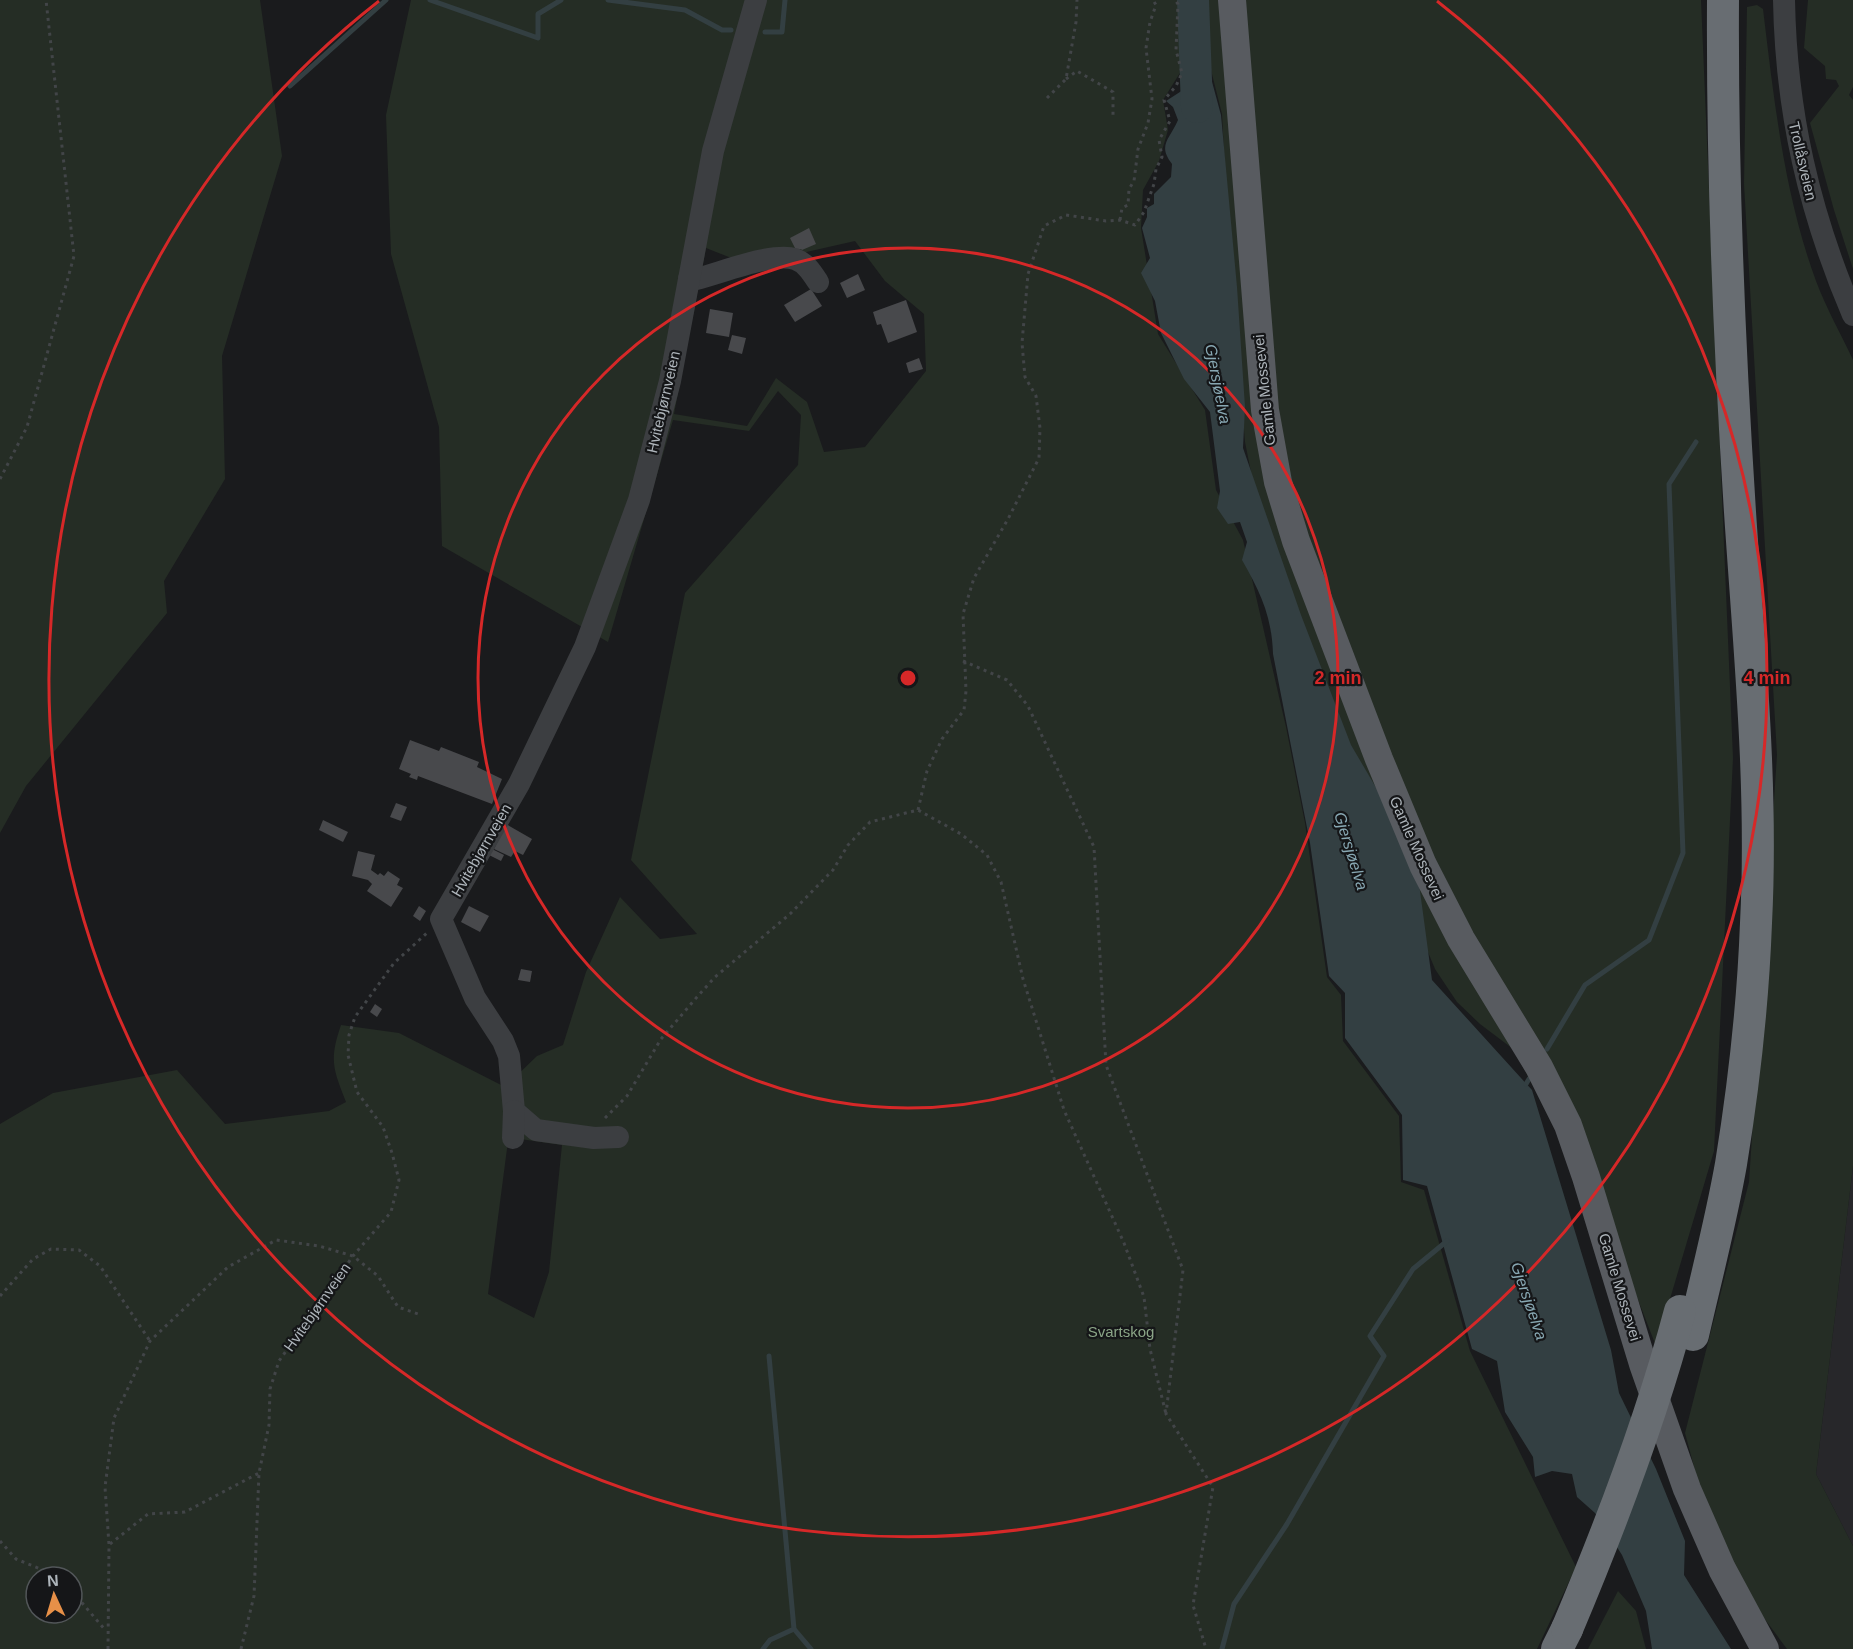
<svg xmlns="http://www.w3.org/2000/svg" width="1853" height="1649" viewBox="0 0 1853 1649" font-family="Helvetica,sans-serif">
  <rect width="100%" height="100%" fill="#1a1b1d"/>
  <polygon fill="#27272a" points="1853,1166 1853,1546 1816,1474"/>
  <g fill="#252d25" fill-rule="evenodd">
    <polygon points="0,0 260,0 282,156 222,356 225,479 164,581 167,613 26,786 0,833"/>
    <path d="M411 0H1701L1733 758 1714 1151 1656 1346 1607 1220 1513 1049 1480 1024 1457 1002 1435 969 1316 681 1257 502 1245 442 1228 228 1222 114 1209 62 1183 68 1163 100 1168 130 1159 161 1143 190 1141 228 1158 334 1205 410 1216 490 1243 540 1286 727 1305 823 1327 977 1341 995 1343 1041 1399 1116 1401 1182 1424 1190 1470 1351 1576 1567 1537 1649H0V1124L53 1093 177 1070 225 1124 329 1111 346 1102C333 1069 329 1060 341 1025L399 1033 505 1087 537 1056 563 1045 586 972 620 897 660 939 697 934 631 860 685 593 798 465 801 415 778 391 749 431 673 420 608 642 442 546 439 427 391 254 386 115ZM855 241 885 281 924 314 926 371 865 447 824 452 807 402 776 378 747 426 674 414 706 248 749 265ZM513 1138 562 1145 549 1272 534 1318 488 1294 508 1141ZM36 1577H72V1613H36Z"/>
    <polygon points="1808,0 1853,0 1853,87 1849,95 1853,100 1853,269 1834,210 1810,123 1839,86 1836,80 1826,79 1825,66 1804,48"/>
    <path d="M1757 5 1763 9C1774 100 1784 194 1816 281 1826 308 1841 334 1853 360V1166L1816 1474 1853 1546V1649H1787L1740 1586 1700 1489 1685 1433 1749 1182 1777 755 1744 184 1747 7Z"/>
    <polygon points="1618,1591 1636,1611 1646,1649 1588,1649"/>
  </g>
  <path fill="#333f42" d="M1195 65 1208 67 1221 115 1237 287 1245 407 1243 448 1301 615 1351 745 1415 854 1432 980 1532 1090 1611 1350 1619 1393 1656 1469 1685 1541 1684 1575 1731 1649H1652L1646 1611 1622 1555 1595 1513 1577 1497 1572 1474 1552 1471 1535 1477 1533 1457 1505 1412 1497 1361 1472 1349 1427 1186 1403 1180 1402 1115 1345 1038V993L1329 976 1310 843 1273 654C1272 616 1260 592 1242 560L1247 542 1240 522 1228 524 1217 508 1220 491 1210 412 1184 379 1161 333 1155 301 1141 273 1150 258 1142 228 1147 217V208L1154 204V194L1171 177 1172 164C1157 145 1170 139 1178 120L1173 107 1166 101 1183 90 1187 78Z"/>
  <g fill="none" stroke-linecap="round" stroke-linejoin="round">
    <g stroke="#333f42" stroke-width="5">
      <polyline points="430,0 538,38 538,14 561,0"/>
      <polyline points="608,0 685,10 722,30 731,30"/>
      <polyline points="765,32 782,32 785,0"/>
      <polyline points="290,86 386,0"/>
      <polyline points="1547,1049 1585,985 1649,940 1683,853 1669,484 1696,442"/>
      <polyline points="1526,1084 1529,1079"/>
      <polyline points="769,1356 794,1629 811,1649"/>
      <polyline points="763,1649 770,1640 794,1629"/>
      <polyline points="1222,1649 1234,1604 1287,1524 1384,1356 1370,1336 1413,1269 1447,1241"/>
    </g>
    <polyline stroke="#333f42" stroke-width="32" points="1193,0 1197,107"/>
  </g>
  <g fill="#48494c">
    <polygon points="809,228 816,244 802,250 801,249 796,250 790,238"/>
    <polygon points="858,274 865,290 847,298 840,283"/>
    <polygon points="811,289 822,306 795,322 784,305"/>
    <polygon points="906,300 917,332 888,343 881,324 877,325 873,312"/>
    <polygon points="710,309 733,313 729,337 706,333"/>
    <polygon points="732,335 746,338 742,354 728,350"/>
    <polygon points="919,358 923,369 909,373 906,363"/>
    <polygon points="410,740 439,751 441,747 479,762 477,767 502,779 492,804 418,776 417,780 409,777 411,774 399,769"/>
    <polygon points="396,803 407,807 401,821 390,817"/>
    <polygon points="323,820 348,832 343,842 319,830"/>
    <polygon points="506,824 532,839 523,855 515,851 511,857 494,849"/>
    <polygon points="492,849 504,855 501,861 489,855"/>
    <polygon points="358,851 375,855 371,870 378,875 380,873 384,876 388,871 400,879 397,885 403,888 391,907 367,891 372,884 368,880 352,876"/>
    <polygon points="419,906 426,911 420,921 413,916"/>
    <polygon points="469,906 489,916 480,932 461,922"/>
    <polygon points="521,969 532,971 530,982 518,980"/>
    <polygon points="375,1004 382,1009 377,1017 370,1012"/>
  </g>
  <g fill="none" stroke-linecap="round" stroke-linejoin="round">
    <g stroke="#424548" stroke-width="3" stroke-dasharray="3 4.5" stroke-linecap="butt">
      <polyline points="1066,79 1077,71 1113,92 1113,117"/>
      <polyline points="1047,98 1066,79 1076,22 1077,0"/>
      <polyline points="1120,220 1122,208 1128,205 1129,189 1134,181 1138,149 1148,123 1152,99 1146,48 1150,22 1156,5 1153,0"/>
      <polyline points="0,479 27,427 74,256 46,0"/>
      <polyline points="963,661 1007,680 1028,706 1094,847 1106,1065 1183,1270 1166,1414 1213,1487 1193,1605 1206,1649"/>
      <polyline points="918,810 927,771 942,739 964,710 966,691 963,614 974,578 1008,519 1039,458 1040,428 1036,396 1025,377 1022,343 1028,274 1044,226 1066,215 1106,221 1120,220 1135,225 1144,212 1154,184 1156,169 1162,157 1159,140 1170,121 1164,100 1176,86 1182,73 1176,50 1178,4 1175,0"/>
      <polyline points="605,1118 627,1096 661,1039 697,997 715,977 790,914 833,870 848,845 870,822 918,810 961,834 987,855 1001,882 1023,979 1064,1110 1124,1243 1144,1297 1150,1349 1166,1414"/>
      <polyline points="0,1296 33,1259 51,1249 79,1250 100,1266 150,1341"/>
      <polyline points="0,1541 16,1559 60,1577"/>
      <polyline points="110,1544 148,1514 185,1512 259,1473"/>
      <polyline points="72,1591 106,1631"/>
      <polyline points="108,1649 109,1545 105,1487 114,1418 150,1341 228,1267 276,1240 319,1246 353,1256 378,1276 398,1307 418,1314"/>
      <polyline points="241,1649 254,1596 259,1473 269,1425 270,1389 279,1361 353,1256 391,1212 399,1180 392,1153 383,1127 357,1092 348,1055 349,1035 355,1017 394,963 427,933"/>
    </g>
    <g stroke="#3c3e41" stroke-width="22">
      <path d="M1784 0C1786 112 1809 212 1853 315"/>
      <path d="M689 279H696C721 273 772 252 795 259 806 263 812 273 818 282"/>
      <polyline points="618,1137 594,1138 536,1130 514,1111 509,1056 503,1041 475,998 441,919 519,784 585,647 639,500 670,381 713,151 756,0"/>
      <polyline points="513,1138 514,1111"/>
    </g>
    <polyline stroke="#585b60" stroke-width="28" points="1232,0 1265,410 1278,482 1296,541 1379,759 1423,865 1461,939 1539,1067 1568,1125 1586,1177 1643,1364 1687,1489 1722,1569 1765,1649"/>
    <g stroke="#686d72" stroke-width="32">
      <path d="M1693 1335C1706 1278 1721 1221 1731 1164 1744 1084 1753 1003 1756 923 1763 786 1749 648 1740 512 1729 342 1722 171 1723 0"/>
      <polyline points="1557,1649 1567,1629"/>
    </g>
    <path stroke="#686d72" stroke-width="32" d="M1567 1629C1611 1525 1651 1420 1680 1311"/>
  </g>
  <g fill="none" stroke="#d62828" stroke-width="3">
    <circle cx="908" cy="678" r="430"/>
    <path d="M1437 1A859 859 0 1 1 379 1"/>
  </g>
  <g text-anchor="middle" dominant-baseline="central" stroke-width="4.5" stroke-linejoin="round" paint-order="stroke">
    <g font-size="15" fill="#aeb5bb" stroke="#151618">
      <text transform="translate(1803 161) rotate(77)">Trollåsveien</text>
      <text transform="translate(1264 390) rotate(-96)">Gamle Mossevei</text>
      <text transform="translate(663 402) rotate(-77)">Hvitebjørnveien</text>
      <text transform="translate(1417 848) rotate(66)">Gamle Mossevei</text>
      <text transform="translate(481 850) rotate(-60)">Hvitebjørnveien</text>
      <text transform="translate(1620 1287) rotate(73)">Gamle Mossevei</text>
      <text transform="translate(317 1307) rotate(-55)">Hvitebjørnveien</text>
    </g>
    <g font-size="15" fill="#8ba587" stroke="#151618">
      <text x="1121" y="1331">Svartskog</text>
    </g>
    <g font-size="16" font-style="italic" fill="#88a8b3" stroke="#151618">
      <text transform="translate(1218 384) rotate(79)">Gjersjøelva</text>
      <text transform="translate(1351 851) rotate(73)">Gjersjøelva</text>
      <text transform="translate(1529 1301) rotate(71)">Gjersjøelva</text>
    </g>
  </g>
  <circle cx="908" cy="678" r="9" fill="#d62828" stroke="#151618" stroke-width="3"/>
  <g font-size="18" text-anchor="middle" font-weight="bold" fill="#d62828" stroke="#151618" stroke-width="4.5" stroke-linejoin="round" paint-order="stroke">
    <text x="1338" y="684">2 min</text>
    <text x="1767" y="684">4 min</text>
  </g>
  <g transform="translate(54 1595) rotate(356)"><circle r="28" fill="#151618" stroke="#525659" stroke-width="1.5"/>
  <path d="M0-4.5L10 22L0 15L-10 22Z" fill="#e79048"/>
  <text y="-9" font-size="16" font-weight="bold" text-anchor="middle" fill="#aeb5bb">N</text>
  </g>
</svg>
